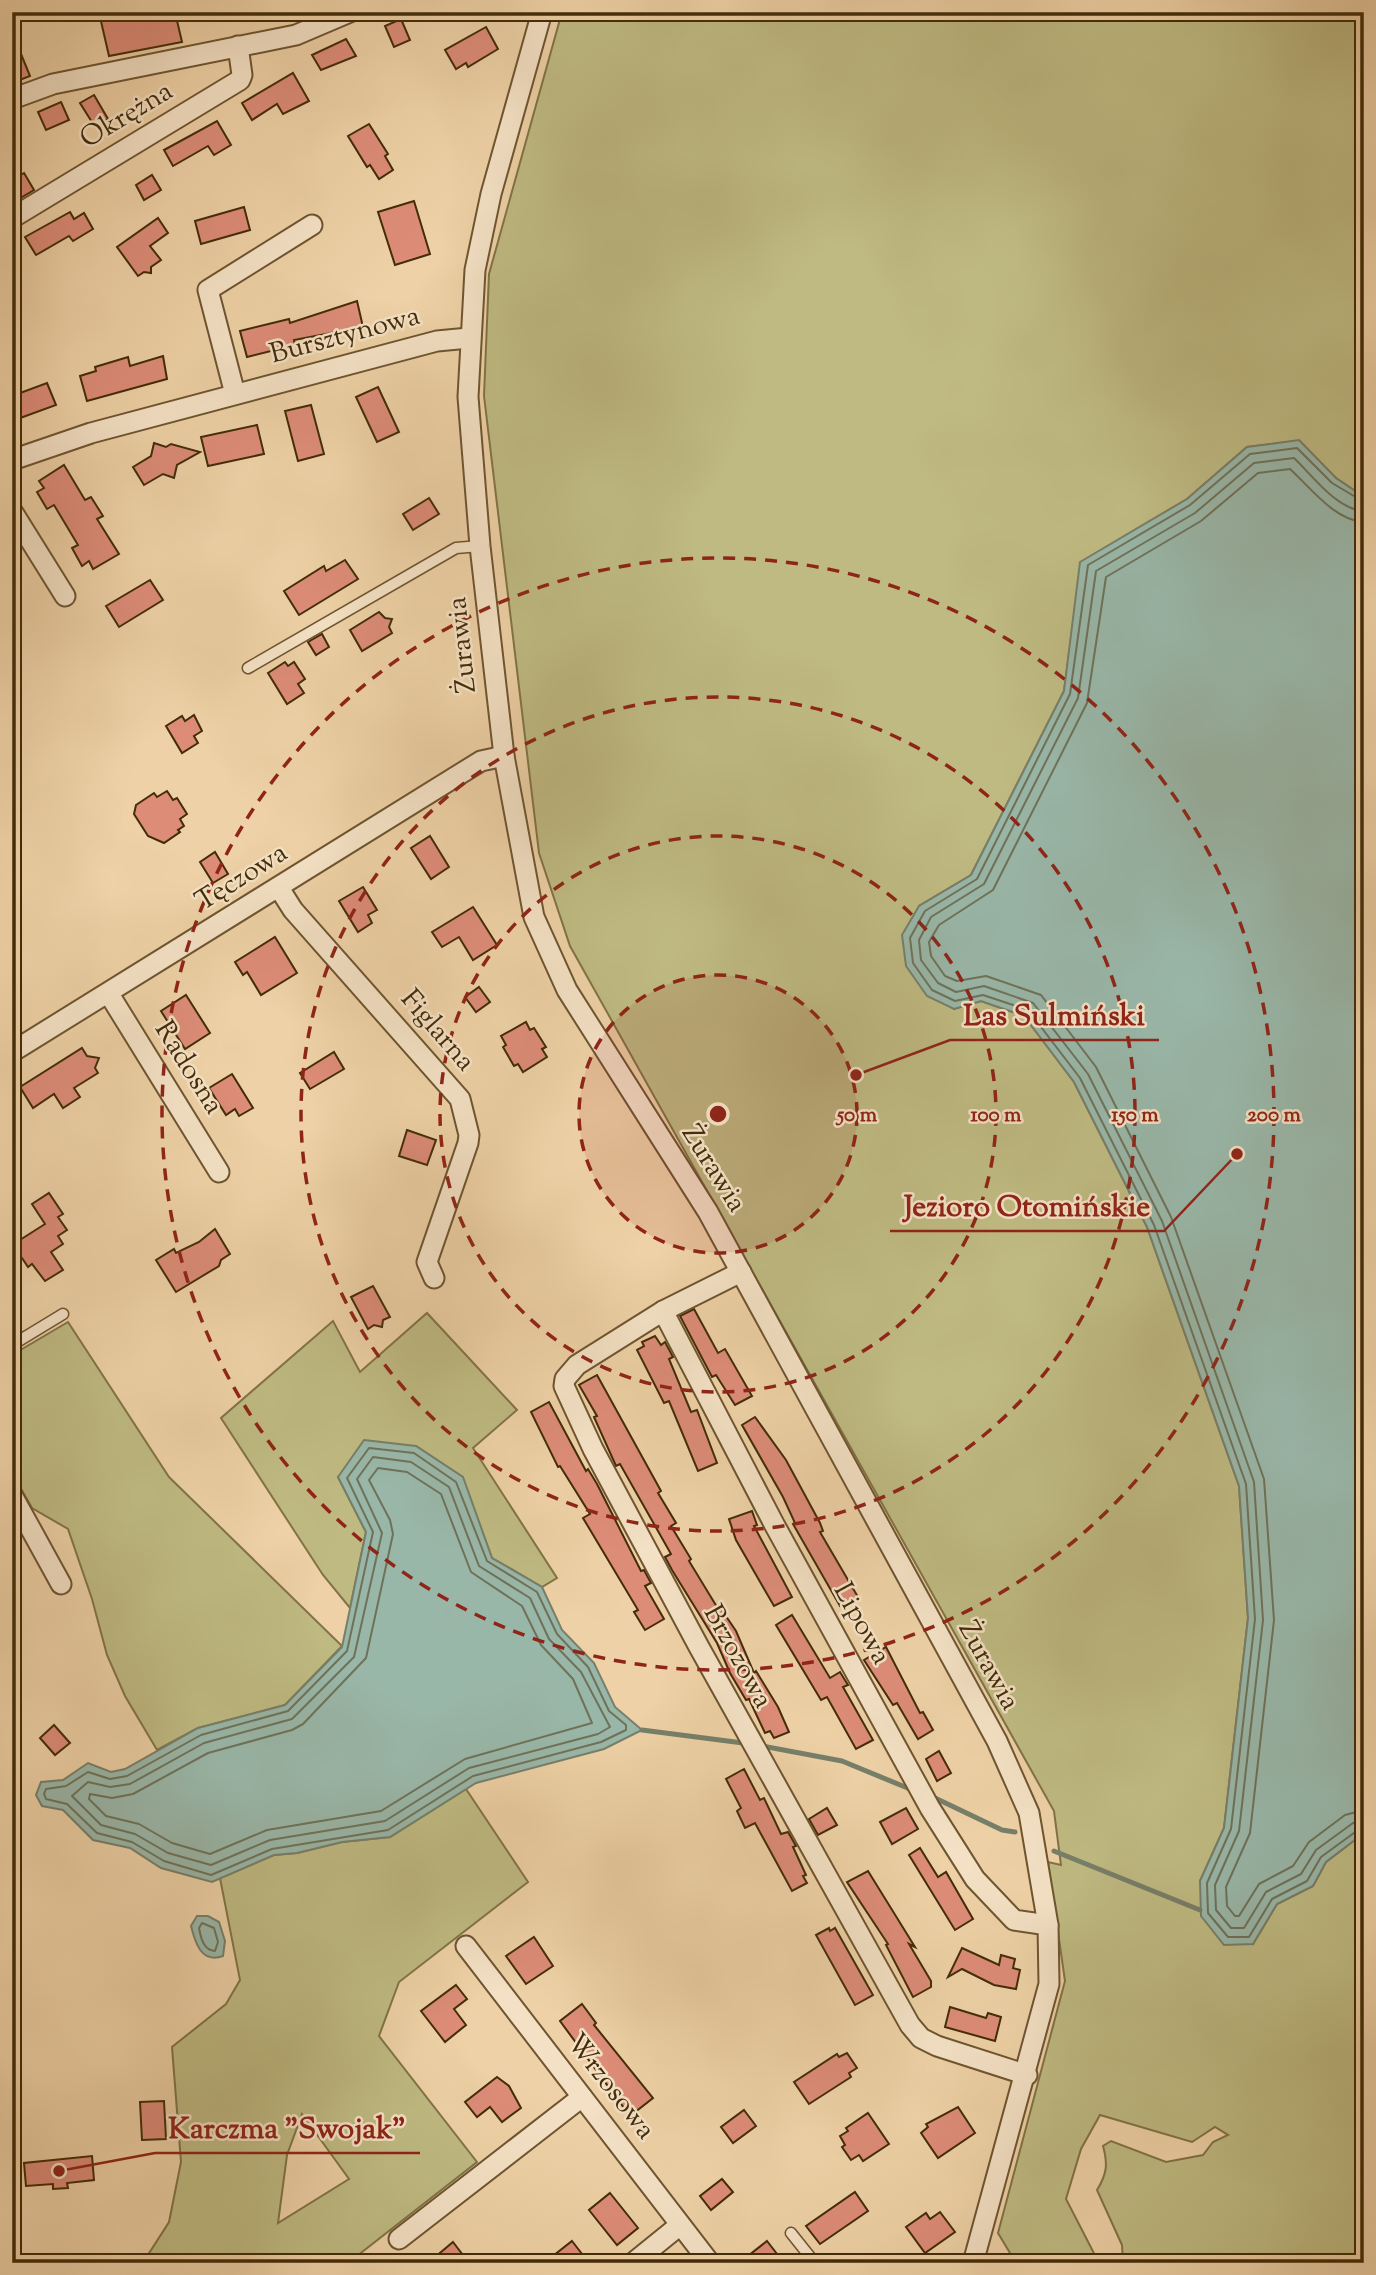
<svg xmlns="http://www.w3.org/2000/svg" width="1376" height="2275" viewBox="0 0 1376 2275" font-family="'Sorts Mill Goudy',serif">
  <rect width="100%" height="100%" fill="#eed1a6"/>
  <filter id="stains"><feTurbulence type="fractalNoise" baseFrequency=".00286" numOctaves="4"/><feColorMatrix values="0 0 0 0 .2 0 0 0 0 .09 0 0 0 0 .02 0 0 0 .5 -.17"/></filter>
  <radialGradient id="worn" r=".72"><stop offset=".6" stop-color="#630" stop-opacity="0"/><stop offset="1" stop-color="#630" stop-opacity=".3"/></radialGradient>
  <g fill="#bfba82" stroke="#817346" stroke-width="2" fill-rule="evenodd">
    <path d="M562 12H1364V497L1336 478 1299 441 1247 447 1187 499 1081 562 1064 691 971 875 919 906 954 1009 981 1001 1024 1016 1074 1082 1147 1227 1239 1486 1248 1618 1224 1828 1200 1881 1253 1944 1277 1904 1313 1886 1326 1862 1364 1833V2263H1123L1122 2245 1097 2190C1107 2174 1108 2164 1103 2146L1111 2141 1166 2162 1203 2155 1213 2142 1228 2135 1215 2127 1192 2142 1100 2115 1081 2149 1066 2199 1099 2263H1016L998 2233 1065 1981 1048 1862 1061 1865 1054 1811 570 946 539 853 484 396 489 274Z"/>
    <polygon points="427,1313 517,1410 473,1448 557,1578 542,1587 492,1558 462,1477 416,1446 338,1477 366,1532 350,1608 323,1575 221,1418 333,1321 360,1372"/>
    <polygon points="68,1322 169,1477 342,1646 285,1705 198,1728 157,1750 125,1696 107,1655 92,1599 68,1529 32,1508 12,1473 12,1355"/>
    <path d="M466 1789 528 1882 399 1982 379 2036 477 2162 348 2263H147L146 2258 169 2222 181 2162 172 2047 226 2004 240 1980 220 1878 274 1855 297 1853 342 1842 390 1837ZM302 2114 349 2179 278 2223 287 2155Z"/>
  </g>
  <g fill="#99b7a9" stroke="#777f69" stroke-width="2">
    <polygon points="1299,440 1336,478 1364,497 1364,1833 1326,1862 1313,1886 1277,1904 1253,1944 1224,1945 1201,1916 1200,1881 1224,1828 1248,1618 1239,1486 1147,1227 1074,1082 1024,1016 981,1001 954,1009 927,996 906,966 902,935 919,906 971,875 1064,691 1080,562 1187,499 1247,447"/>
    <polygon points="364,1440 416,1446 463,1477 492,1558 542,1587 562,1630 594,1663 615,1707 642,1730 604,1749 476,1783 390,1837 342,1842 297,1853 274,1855 212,1882 161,1868 130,1848 93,1840 63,1810 42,1806 36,1795 41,1782 63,1780 88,1763 111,1772 125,1769 198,1728 285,1705 342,1647 366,1532 338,1477"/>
    <path d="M197 1916H208L219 1922 225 1941 223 1956C201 1964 195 1942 191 1926Z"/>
  </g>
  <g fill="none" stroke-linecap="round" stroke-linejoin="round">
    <g stroke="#6e7259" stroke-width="2">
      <polyline points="1364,502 1332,483 1297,448 1250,454 1190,505 1088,565 1070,694 977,879 925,911 910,938 913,963 932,990 955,1001 983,995 1028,1010 1080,1078 1154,1225 1246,1484 1255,1619 1231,1829 1207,1883 1208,1913 1228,1937 1249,1937 1272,1899 1307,1881 1321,1857 1358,1830 1364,1829"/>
      <path d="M1364 511C1337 510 1312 475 1294 458L1254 463 1195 513 1096 571 1078 698 984 884 931 917 919 940 921 960 938 983 956 992 984 986 1033 1003 1088 1074 1162 1221 1254 1482 1263 1620 1239 1831 1215 1885 1216 1910 1231 1928H1244L1266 1892 1301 1874 1316 1850 1353 1823 1364 1820"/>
      <path d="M1364 522C1335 521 1310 487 1290 469L1258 473 1201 521 1106 577 1087 703 993 890 939 925 929 942 931 956 945 976 957 981 986 976 1041 995 1096 1067 1171 1217 1264 1479 1274 1620 1250 1833 1226 1887 1227 1906 1235 1916H1239L1259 1884 1293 1866 1309 1842 1345 1815 1364 1810"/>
      <polygon points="369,1448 414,1453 456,1482 487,1561 537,1592 557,1634 588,1667 609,1711 626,1725 626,1730 601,1742 473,1776 388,1830 272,1849 211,1875 164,1861 132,1842 97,1833 67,1804 46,1799 44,1794 46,1789 66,1786 88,1772 110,1779 127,1776 201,1735 288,1711 347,1651 373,1532 347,1478"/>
      <polygon points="373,1457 411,1462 449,1487 479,1566 530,1598 549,1639 581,1672 610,1727 598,1734 469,1768 385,1821 270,1840 211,1865 168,1853 135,1834 101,1825 72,1796 88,1782 110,1787 130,1784 204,1743 292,1719 354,1657 382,1533 357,1479"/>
      <polygon points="378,1468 407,1472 441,1494 471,1572 522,1606 541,1645 573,1679 592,1723 465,1759 381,1811 267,1830 210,1854 172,1843 139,1824 106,1816 89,1799 90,1794 112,1798 133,1794 208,1753 292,1730 303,1724 366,1658 393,1534 390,1520 369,1480"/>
      <path d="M202 1923 214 1928 218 1942 215 1951C203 1950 201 1938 199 1928Z"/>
    </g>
    <g stroke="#777f69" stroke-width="5">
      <polyline points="642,1730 743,1743"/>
      <polyline points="762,1746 842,1761 910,1789"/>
      <polyline points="935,1798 1002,1830 1015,1832"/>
      <polyline points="1054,1851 1200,1910"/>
    </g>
  </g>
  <g fill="#dd8c78" stroke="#432c09" stroke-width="2">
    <polygon points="120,12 131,12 133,18 175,12 182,42 109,56 100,17"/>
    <polygon points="401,19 410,40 394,47 385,26"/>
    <polygon points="486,27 498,49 468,67 466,63 456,69 445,50"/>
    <polygon points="12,32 30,76 12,83"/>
    <polygon points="346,39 356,56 321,70 312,55"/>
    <polygon points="293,73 309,101 283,114 277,104 252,120 242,103"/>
    <polygon points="94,95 108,119 95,127 80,103"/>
    <polygon points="61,102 69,120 46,130 38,112"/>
    <polygon points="217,121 231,145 214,155 208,146 173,166 164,150"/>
    <polygon points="369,124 388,154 385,156 393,170 379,179 370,165 367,167 348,136"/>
    <polygon points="24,173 34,190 12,203 12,180"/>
    <polygon points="152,175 161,190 144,200 136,185"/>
    <polygon points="414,201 430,254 395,265 378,212"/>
    <polygon points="244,207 250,230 201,244 195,221"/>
    <polygon points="70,212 74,219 84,213 93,229 73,241 69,236 36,255 25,237"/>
    <polygon points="158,218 168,233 150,246 161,260 151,267 151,273 144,272 138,276 117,247"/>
    <polygon points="357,301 363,327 294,340 295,345 247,357 240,331 289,319 290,323"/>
    <polygon points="163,356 167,379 87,401 80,376 96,371 95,367 128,357 130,366"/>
    <polygon points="47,383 56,405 12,421 12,396"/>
    <polygon points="378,387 399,432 377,442 356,397"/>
    <polygon points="311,405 324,454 298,461 285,411"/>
    <polygon points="257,425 264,454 208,466 201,437"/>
    <polygon points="154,443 166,447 171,444 200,452 177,465 174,478 163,474 144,485 133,467 151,456"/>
    <polygon points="64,465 85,500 91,497 103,516 97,519 119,554 93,569 89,561 82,566 72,548 78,545 54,505 47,509 37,492 44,488 39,481"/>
    <polygon points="429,498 439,514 413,530 403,514"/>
    <polygon points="345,560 358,579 299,615 284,591 324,566 326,571"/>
    <polygon points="150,580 163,600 119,627 106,606"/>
    <polygon points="379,612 385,618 392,619 389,627 392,633 362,651 350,630"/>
    <polygon points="322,634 329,647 316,655 308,642"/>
    <polygon points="285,662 288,666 294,662 305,679 298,684 304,693 287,704 268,673"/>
    <polygon points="194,715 202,731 194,736 198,743 182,753 166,726 182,716 185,721"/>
    <polygon points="167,791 173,800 177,798 187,814 180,819 184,826 178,830 180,832 164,843 148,836 134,814 136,805 154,793 157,797"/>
    <polygon points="430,836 449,867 431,879 411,848"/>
    <polygon points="215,852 228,874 213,883 200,862"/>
    <polygon points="363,887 377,910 368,915 372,923 358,932 339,901"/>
    <polygon points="473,907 497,945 473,960 459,937 442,947 432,932"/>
    <polygon points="275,937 297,973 261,995 247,972 243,975 235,962"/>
    <polygon points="479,987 490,1002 476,1012 465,997"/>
    <polygon points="186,995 210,1033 185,1049 161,1011"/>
    <polygon points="526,1022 530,1030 534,1028 546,1047 542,1049 547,1057 523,1072 518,1064 514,1066 503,1047 506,1045 501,1036"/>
    <polygon points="82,1048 87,1056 99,1058 95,1068 98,1073 74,1088 80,1097 63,1108 54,1094 33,1108 20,1087"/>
    <polygon points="334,1052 344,1069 310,1089 300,1073"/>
    <polygon points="232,1074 253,1108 239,1116 235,1109 226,1115 209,1088"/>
    <polygon points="407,1130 436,1140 427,1165 399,1156"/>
    <polygon points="49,1193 63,1214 58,1217 67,1230 58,1236 63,1244 51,1252 63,1270 45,1281 32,1264 28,1267 22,1258 20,1259 12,1245 45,1224 32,1204"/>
    <polygon points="215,1229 230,1254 221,1260 219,1266 176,1292 156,1260 174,1249 176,1253 199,1242"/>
    <polygon points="373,1286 390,1317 383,1320 382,1327 374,1325 368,1329 351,1297"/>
    <polygon points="694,1309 718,1353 725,1349 752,1396 735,1405 716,1375 712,1377 680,1316"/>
    <polygon points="655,1336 661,1345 665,1342 673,1357 669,1359 691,1412 697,1410 717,1463 698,1471 669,1401 664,1403 637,1350 644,1346 642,1342"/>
    <polygon points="597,1375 661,1491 658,1493 676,1523 671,1526 691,1559 689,1561 717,1607 719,1606 736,1631 754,1673 756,1671 778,1707 789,1732 774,1738 770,1731 765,1733 749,1699 746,1700 730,1673 717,1643 672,1570 665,1557 671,1554 620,1464 616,1466 594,1417 597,1416 579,1385"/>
    <polygon points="549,1402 586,1471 588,1469 597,1484 641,1571 644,1570 651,1583 645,1586 664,1619 645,1630 634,1612 638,1610 583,1518 590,1514 560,1466 558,1467 531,1412"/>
    <polygon points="755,1417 786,1460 820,1523 823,1531 820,1532 858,1597 840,1606 793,1524 795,1523 783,1497 742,1425"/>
    <polygon points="752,1511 757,1525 754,1526 792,1597 774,1606 736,1540 729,1519"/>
    <polygon points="792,1615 830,1678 840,1672 848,1685 843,1687 873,1740 856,1749 827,1697 821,1700 776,1625"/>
    <polygon points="886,1647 920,1713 923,1712 933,1730 918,1739 897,1703 893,1705 864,1660"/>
    <polygon points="54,1725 70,1743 55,1755 40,1738"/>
    <polygon points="939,1751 951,1773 937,1781 926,1759"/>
    <polygon points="744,1769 760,1800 764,1798 781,1834 788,1832 796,1846 793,1847 806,1875 803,1876 807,1883 792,1891 755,1823 745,1828 737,1811 741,1808 726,1779"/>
    <polygon points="827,1808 837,1825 818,1835 809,1819"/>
    <polygon points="906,1808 918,1829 892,1844 880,1822"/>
    <polygon points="920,1848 938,1877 946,1872 973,1919 955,1930 909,1855"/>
    <polygon points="868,1871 915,1947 909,1944 931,1981 931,1987 913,1997 886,1945 888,1944 847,1882"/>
    <polygon points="829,1928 830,1931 835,1928 873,1995 855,2005 816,1935"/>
    <polygon points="534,1937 553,1966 526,1984 506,1956"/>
    <polygon points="962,1948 999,1965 1001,1955 1015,1959 1013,1968 1020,1970 1016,1989 994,1985 962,1969 948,1977"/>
    <polygon points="456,1985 467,1999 454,2009 466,2025 445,2042 421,2011"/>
    <polygon points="582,2004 596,2023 594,2025 653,2098 630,2116 560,2021"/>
    <polygon points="950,2007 986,2018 988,2013 1001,2017 995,2041 945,2027"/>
    <polygon points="847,2053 857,2068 849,2073 851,2077 809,2104 794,2082 837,2054 839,2057"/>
    <polygon points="497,2077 509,2086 521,2108 502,2122 490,2107 477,2117 465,2102"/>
    <polygon points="164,2101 166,2139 142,2140 140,2102"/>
    <polygon points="958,2107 975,2133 938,2158 921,2133 928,2127 926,2124"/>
    <polygon points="744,2110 756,2126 733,2143 721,2127"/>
    <polygon points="868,2113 889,2144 863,2161 859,2155 851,2160 842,2147 845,2145 840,2136 848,2131 846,2128"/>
    <polygon points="92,2156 94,2180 67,2183 68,2188 53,2189 53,2184 26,2186 24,2163"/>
    <polygon points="722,2179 733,2192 711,2210 700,2196"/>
    <polygon points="855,2192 868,2211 820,2244 806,2226"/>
    <polygon points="610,2193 638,2228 617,2245 589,2210"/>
    <polygon points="940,2212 955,2232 925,2253 906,2227 926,2213 930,2219"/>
    <polygon points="572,2241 589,2263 544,2263"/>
    <polygon points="767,2241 784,2263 739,2263"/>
    <polygon points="453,2242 469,2263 428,2263"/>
  </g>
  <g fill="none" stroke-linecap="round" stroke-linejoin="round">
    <g stroke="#6e5530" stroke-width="13">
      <g id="service">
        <polyline points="248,668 456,548 480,546"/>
        <polyline points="12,1345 63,1314"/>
        <polyline points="791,2233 815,2263"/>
      </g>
    </g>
    <g stroke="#6e5530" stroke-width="23">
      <g id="minor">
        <polyline points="542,12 491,194 475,270 468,397 480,546 504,756 534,917 567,990 708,1212 997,1741 1029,1813 1048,1925 1049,1984 973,2263"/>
        <polyline points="12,99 53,84 296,35 350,12"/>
        <polyline points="12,218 240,80 242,75 238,46"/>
        <polyline points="235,394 208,290 312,225"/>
        <polyline points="12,460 91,433 437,341 469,338"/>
        <polyline points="12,511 65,596"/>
        <polyline points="279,888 293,910 460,1099 469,1135 468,1143 427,1262 434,1278"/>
        <polyline points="109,994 219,1172"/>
        <polyline points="12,1052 481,761 504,756"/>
        <polyline points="741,1272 663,1311 577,1365 565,1379 564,1386 593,1449 699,1647 910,2025 921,2038 937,2046 1027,2075"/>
        <polyline points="663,1311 774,1524 930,1808 975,1879 1014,1920 1048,1925"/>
        <polyline points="12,1495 61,1584"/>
        <polyline points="466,1946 710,2263"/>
        <polyline points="399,2239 582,2097"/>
        <polyline points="633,2263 680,2225"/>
      </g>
    </g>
    <use href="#service" stroke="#f4e1c5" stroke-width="10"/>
    <use href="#minor" stroke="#f4e1c5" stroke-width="19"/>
  </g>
  <circle cx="718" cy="1114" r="139" fill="#8f2418" fill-opacity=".12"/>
  <g fill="none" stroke="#8f2418" stroke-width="3.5" stroke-dasharray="12 9">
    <circle cx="718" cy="1114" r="139"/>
    <circle cx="718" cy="1114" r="278"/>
    <circle cx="718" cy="1114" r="417"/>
    <circle cx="718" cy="1114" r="556"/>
  </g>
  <g text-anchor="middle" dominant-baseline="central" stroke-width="5" stroke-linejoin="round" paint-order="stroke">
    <g font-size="28" fill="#432c09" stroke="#f4e1c5">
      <text transform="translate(127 116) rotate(-31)">Okrężna</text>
      <text transform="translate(345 336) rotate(-15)">Bursztynowa</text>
      <text transform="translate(463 645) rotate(-96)">Żurawia</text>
      <text transform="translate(242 878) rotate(-32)">Tęczowa</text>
      <text transform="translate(437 1031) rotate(49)">Figlarna</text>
      <text transform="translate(188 1068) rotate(58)">Radosna</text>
      <text transform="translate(713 1169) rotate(58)">Żurawia</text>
      <text transform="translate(861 1624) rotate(61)">Lipowa</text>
      <text transform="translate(737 1657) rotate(61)">Brzozowa</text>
      <text transform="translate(988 1666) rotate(61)">Żurawia</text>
      <text transform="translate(610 2087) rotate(52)">Wrzosowa</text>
    </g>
  </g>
  <circle cx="718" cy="1114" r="10" fill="#8f2418" stroke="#f4e1c5" stroke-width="3.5"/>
  <g font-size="21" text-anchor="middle" font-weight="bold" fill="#8f2418" stroke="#f4e1c5" stroke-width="5" stroke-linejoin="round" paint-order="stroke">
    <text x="857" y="1121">50 m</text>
    <text x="996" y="1121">100 m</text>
    <text x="1135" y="1121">150 m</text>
    <text x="1274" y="1121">200 m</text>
  </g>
  <path fill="none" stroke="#8f2418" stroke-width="2.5" d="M856 1075L950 1040H1159M1237 1154L1164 1231H890M59 2171L155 2153H420"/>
  <g fill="#8f2418" stroke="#f4e1c5" stroke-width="2.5">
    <circle cx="856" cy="1075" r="7"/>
    <circle cx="1237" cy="1154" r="7"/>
    <circle cx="59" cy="2171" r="7"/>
  </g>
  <g font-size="30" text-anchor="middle" font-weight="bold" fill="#8f2418" stroke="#f4e1c5" stroke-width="5" stroke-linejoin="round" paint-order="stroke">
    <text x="1054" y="1025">Las Sulmiński</text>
    <text x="1027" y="1216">Jezioro Otomińskie</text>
    <text x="287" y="2138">Karczma "Swojak"</text>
  </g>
  <rect width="1376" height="2275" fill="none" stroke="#eed1a6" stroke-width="42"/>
  <rect x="14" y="14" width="1348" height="2247" fill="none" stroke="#432c09" stroke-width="3.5"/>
  <rect x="21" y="21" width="1334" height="2233" fill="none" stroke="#432c09" stroke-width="2"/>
  <rect width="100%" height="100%" filter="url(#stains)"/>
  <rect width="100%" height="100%" fill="url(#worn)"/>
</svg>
